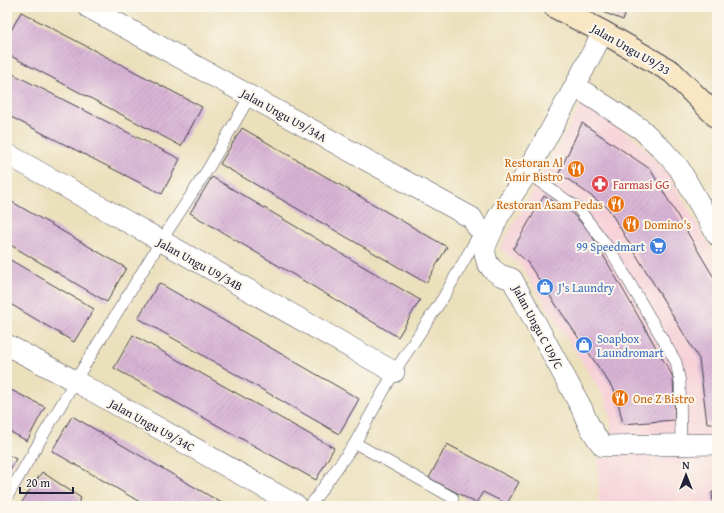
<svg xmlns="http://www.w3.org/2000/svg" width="724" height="513" viewBox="0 0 724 513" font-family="'Gentium Book Plus',serif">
  <defs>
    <pattern id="building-hatch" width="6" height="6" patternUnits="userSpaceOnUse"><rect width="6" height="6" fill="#d8b3d5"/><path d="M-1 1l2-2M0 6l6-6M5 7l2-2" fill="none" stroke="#b99ab8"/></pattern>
  </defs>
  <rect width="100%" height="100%" fill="#fbf7ec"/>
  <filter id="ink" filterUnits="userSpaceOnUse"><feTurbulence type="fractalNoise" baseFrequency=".025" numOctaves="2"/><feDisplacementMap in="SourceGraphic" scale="8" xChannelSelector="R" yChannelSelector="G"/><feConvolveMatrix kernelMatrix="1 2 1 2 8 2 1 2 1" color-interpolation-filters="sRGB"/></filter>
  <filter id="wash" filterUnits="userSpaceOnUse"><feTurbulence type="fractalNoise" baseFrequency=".012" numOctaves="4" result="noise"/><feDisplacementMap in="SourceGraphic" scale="16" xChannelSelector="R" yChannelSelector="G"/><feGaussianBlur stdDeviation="0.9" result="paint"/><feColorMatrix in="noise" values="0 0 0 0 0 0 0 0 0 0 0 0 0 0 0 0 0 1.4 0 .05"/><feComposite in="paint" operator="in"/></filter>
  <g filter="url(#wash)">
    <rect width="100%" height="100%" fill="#ebe0bc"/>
    <polygon fill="#f6cfd7" points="582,104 636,139 670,177 717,259 717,506 599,506 598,458 614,458 611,422 606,400 522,267 500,248"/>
    <g id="blocks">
      <g fill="url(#building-hatch)">
        <polygon points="607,7 628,7 623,20 605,13"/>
        <polygon points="21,12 202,107 181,146 7,54 7,38"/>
        <polygon points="7,71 180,159 162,194 7,115"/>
        <polygon points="582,123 650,169 717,283 717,424 707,423 699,359 608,208 559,173"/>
        <polygon points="242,128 447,247 426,283 220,164"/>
        <polygon points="212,177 420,300 398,337 190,213"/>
        <polygon points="544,196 568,209 590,232 673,377 675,420 623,424 616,393 527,262 513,249"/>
        <polygon points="7,199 126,268 107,302 7,243"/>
        <polygon points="7,258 94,309 74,342 7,302"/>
        <polygon points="159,283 359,399 339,434 138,318"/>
        <polygon points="133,335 334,448 316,480 114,368"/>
        <polygon points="7,388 45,407 27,441 7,430"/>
        <polygon points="72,416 227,506 147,506 52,451"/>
        <polygon points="447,444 519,482 507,504 483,492 476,503 429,478"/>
        <polygon points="7,454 16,459 7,474"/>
        <polygon points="42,472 81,498 76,506 21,506 20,505"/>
        <polygon points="712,492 717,492 717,506 713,506"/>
      </g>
    </g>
  </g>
  <g filter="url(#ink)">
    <use href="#blocks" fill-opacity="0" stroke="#403e4e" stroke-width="1"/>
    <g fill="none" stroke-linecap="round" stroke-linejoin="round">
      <g stroke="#403e4e" stroke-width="12">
        <g id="lane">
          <polyline points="527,173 578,208 611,251 676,362 680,382 681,445"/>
          <polyline points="355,443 453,498"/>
          <polyline points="7,497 75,381 161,241 208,169 250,96"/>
          <polyline points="310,506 355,443 394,372 443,298 478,236 477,227"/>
        </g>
      </g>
      <g stroke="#403e4e" stroke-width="22">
        <g id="street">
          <polyline points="88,7 472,218 477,227"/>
          <path d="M603 32 575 86 527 173 498 217 485 247V253L487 262 492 269 500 275 512 279 582 409C587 423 593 434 603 446L717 444"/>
          <polyline points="575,86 641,129 661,148 679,168 717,235"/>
          <polyline points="7,154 394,372"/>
          <polyline points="7,345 75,381 297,506"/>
        </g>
      </g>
      <g stroke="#403e4e" stroke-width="24">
        <polyline id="secondary" points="555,7 603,32 672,72 717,117"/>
      </g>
      <use href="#lane" stroke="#fff" stroke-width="11"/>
      <use href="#street" stroke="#fff" stroke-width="21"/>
      <use href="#secondary" stroke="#f9e7c3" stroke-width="22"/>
    </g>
  </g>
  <defs>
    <g id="restaurant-disc" transform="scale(0.9)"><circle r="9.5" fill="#e8710a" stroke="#fbf7ec"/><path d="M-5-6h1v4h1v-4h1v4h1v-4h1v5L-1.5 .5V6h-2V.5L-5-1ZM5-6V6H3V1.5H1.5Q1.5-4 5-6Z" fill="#fff"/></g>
    <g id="pharmacy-disc" transform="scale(0.9)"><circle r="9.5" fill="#e0444e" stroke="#fbf7ec"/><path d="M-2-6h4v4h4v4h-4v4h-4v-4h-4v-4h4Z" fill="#fff"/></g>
    <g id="supermarket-disc" transform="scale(0.9)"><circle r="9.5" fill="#3f7fe0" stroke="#fbf7ec"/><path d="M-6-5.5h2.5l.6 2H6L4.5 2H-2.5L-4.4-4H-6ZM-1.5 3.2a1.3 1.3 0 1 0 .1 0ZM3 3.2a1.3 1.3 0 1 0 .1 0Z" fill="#fff"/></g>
    <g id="shop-disc" transform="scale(0.9)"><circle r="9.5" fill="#3f7fe0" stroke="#fbf7ec"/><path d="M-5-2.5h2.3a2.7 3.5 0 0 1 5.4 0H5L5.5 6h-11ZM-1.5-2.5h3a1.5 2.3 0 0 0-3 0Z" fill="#fff"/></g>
  </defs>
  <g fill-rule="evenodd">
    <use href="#restaurant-disc" x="576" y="169"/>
    <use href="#pharmacy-disc" x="600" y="184"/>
    <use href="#restaurant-disc" x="616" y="204"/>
    <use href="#restaurant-disc" x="631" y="224"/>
    <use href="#supermarket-disc" x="658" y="246"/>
    <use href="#shop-disc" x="545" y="287"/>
    <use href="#shop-disc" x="584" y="345"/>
    <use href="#restaurant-disc" x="620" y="398"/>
  </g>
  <g text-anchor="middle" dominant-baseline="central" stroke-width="4" stroke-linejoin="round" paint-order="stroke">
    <g font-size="12" fill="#22223b" stroke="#fbf7ec">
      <text transform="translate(631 49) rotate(30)">Jalan Ungu U9/33</text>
      <text transform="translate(284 115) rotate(29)">Jalan Ungu U9/34A</text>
      <text transform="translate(200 264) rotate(29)">Jalan Ungu U9/34B</text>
      <text transform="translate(538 327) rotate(62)">Jalan Ungu C U9/C</text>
      <text transform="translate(152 425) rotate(29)">Jalan Ungu U9/34C</text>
    </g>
    <g font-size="12" fill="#c56008" stroke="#fbf7ec" text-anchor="end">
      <text x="563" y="162">Restoran Al<tspan x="563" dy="14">Amir Bistro</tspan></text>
      <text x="603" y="204">Restoran Asam Pedas</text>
      <text x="644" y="224" text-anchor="start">Domino's</text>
      <text x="633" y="398" text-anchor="start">One Z Bistro</text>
    </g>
    <g font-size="12" fill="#be3a42" stroke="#fbf7ec" text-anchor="start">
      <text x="613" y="184">Farmasi GG</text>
    </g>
    <g font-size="12" fill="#366cbe" stroke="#fbf7ec" text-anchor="start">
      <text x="645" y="246" text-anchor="end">99 Speedmart</text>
      <text x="558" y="287">J's Laundry</text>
      <text x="597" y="338">Soapbox<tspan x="597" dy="14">Laundromart</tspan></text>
    </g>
  </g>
  <rect width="724" height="513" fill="none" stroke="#fbf7ec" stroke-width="24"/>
  <g transform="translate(686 475)" stroke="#fbf7ec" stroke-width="3" paint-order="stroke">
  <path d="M0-3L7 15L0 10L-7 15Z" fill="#22223b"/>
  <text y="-6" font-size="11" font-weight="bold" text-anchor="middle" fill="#22223b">N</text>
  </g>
  <path d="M20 487v6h53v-6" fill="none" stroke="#22223b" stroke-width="2"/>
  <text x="26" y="487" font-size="12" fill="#22223b" stroke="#fbf7ec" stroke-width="3" paint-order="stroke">20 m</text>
</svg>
